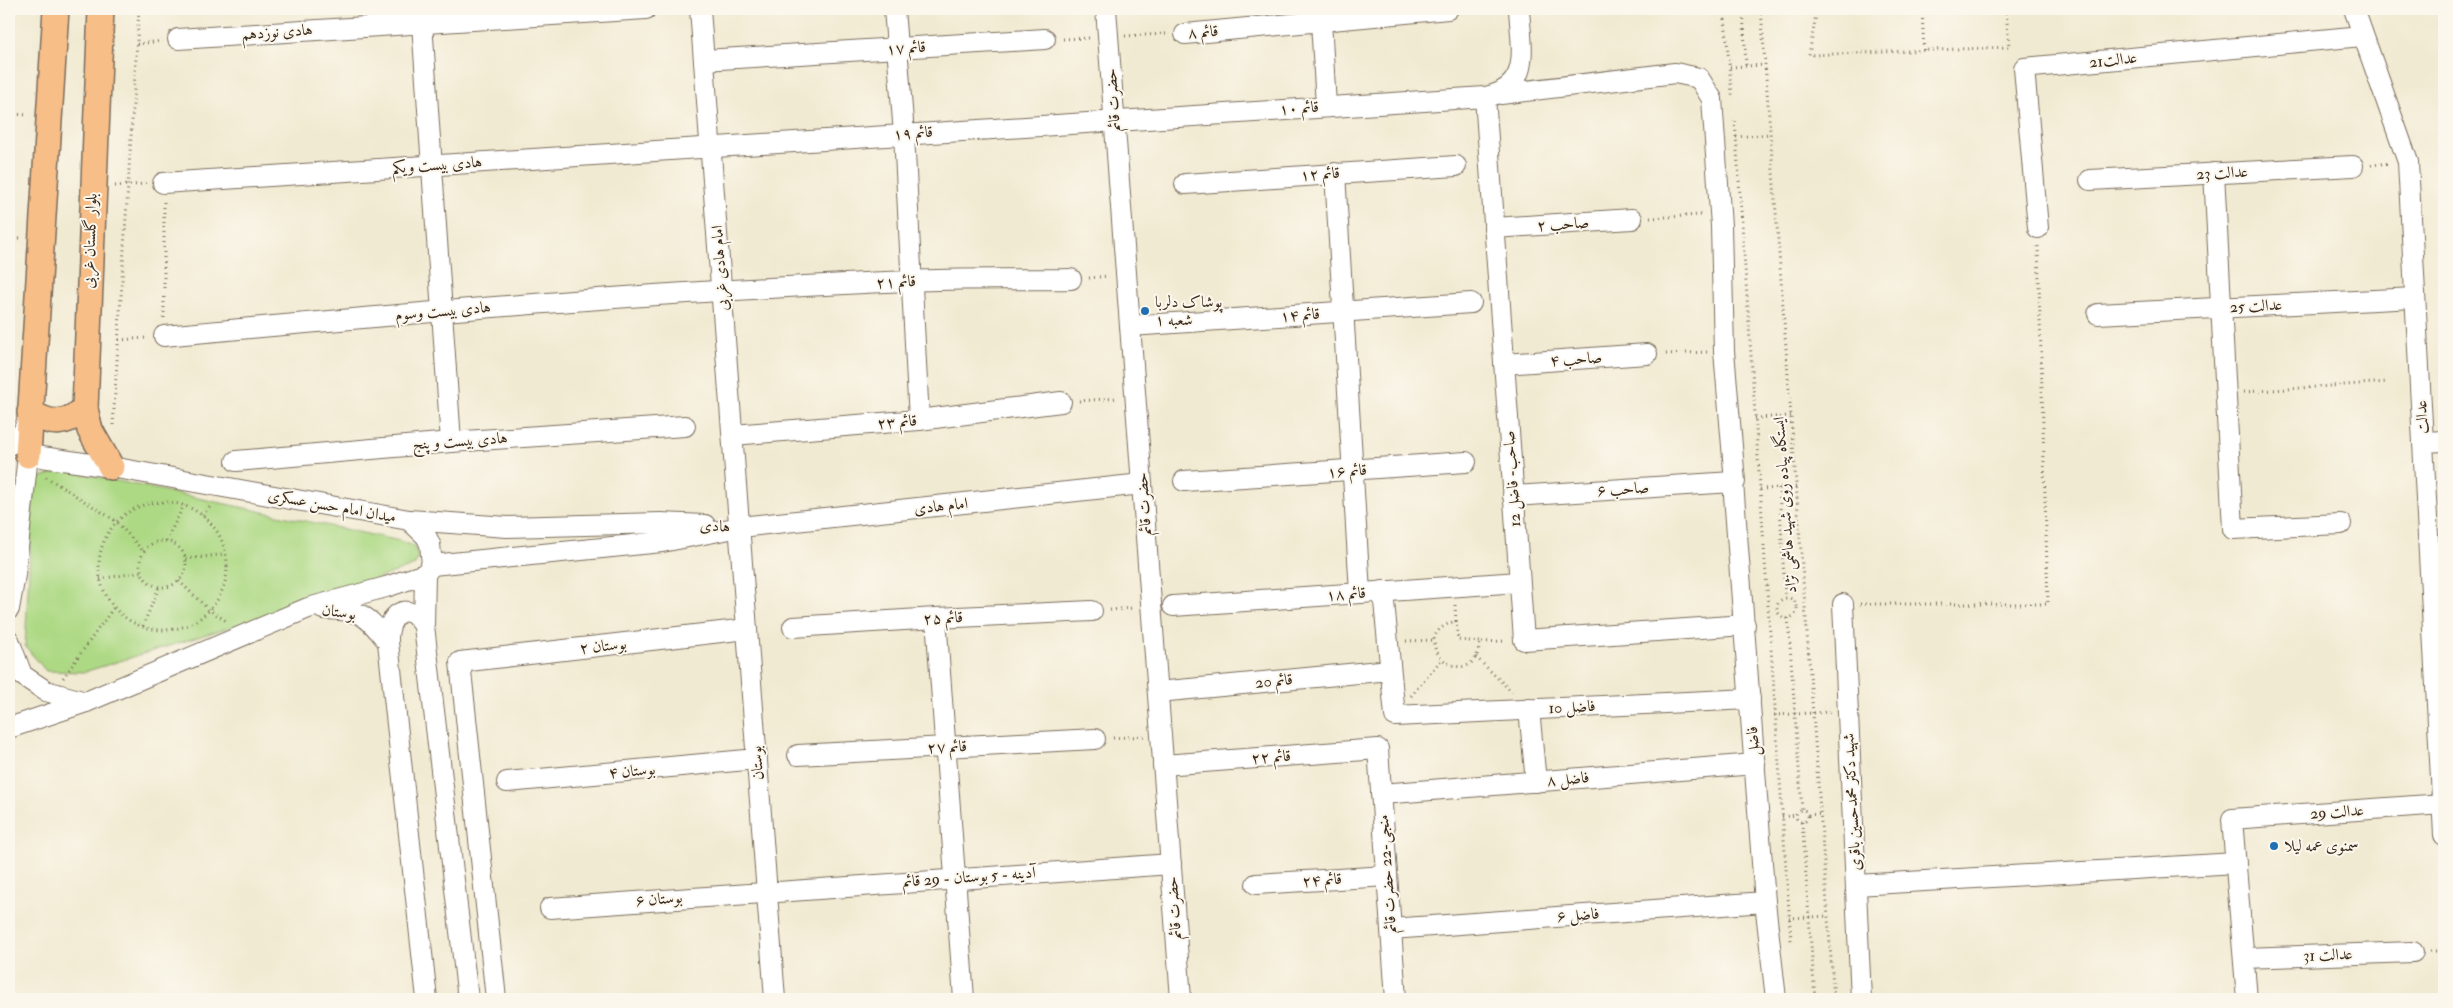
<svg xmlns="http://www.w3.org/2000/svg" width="2453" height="1008" viewBox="0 0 2453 1008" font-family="'IM FELL Double Pica',Amiri,serif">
  <rect width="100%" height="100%" fill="#fbf7ec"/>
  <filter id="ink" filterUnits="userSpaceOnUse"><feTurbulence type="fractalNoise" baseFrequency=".02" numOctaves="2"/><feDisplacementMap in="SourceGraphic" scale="10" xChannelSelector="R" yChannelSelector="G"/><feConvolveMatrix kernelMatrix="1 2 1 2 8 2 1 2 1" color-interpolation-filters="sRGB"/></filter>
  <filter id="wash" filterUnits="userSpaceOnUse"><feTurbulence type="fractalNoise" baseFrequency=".0096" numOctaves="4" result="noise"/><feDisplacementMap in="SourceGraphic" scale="20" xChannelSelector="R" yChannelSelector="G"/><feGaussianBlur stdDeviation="1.12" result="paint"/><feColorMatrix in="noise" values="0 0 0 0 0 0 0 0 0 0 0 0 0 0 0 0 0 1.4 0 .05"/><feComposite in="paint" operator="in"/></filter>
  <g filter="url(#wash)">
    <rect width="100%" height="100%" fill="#f1ead2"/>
    <polygon fill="#add984" stroke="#748251" points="66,470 400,541 414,546 418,556 415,565 306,604 84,672 46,671 25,646 34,479"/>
  </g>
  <g filter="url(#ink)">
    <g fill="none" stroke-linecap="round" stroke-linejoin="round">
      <g stroke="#7b6d5d" stroke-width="22">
        <g id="minor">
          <polyline points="700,9 775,999"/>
          <polyline points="894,9 904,134 919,420"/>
          <polyline points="1106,9 1181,999"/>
          <polyline points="2354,9 2408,162 2444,835"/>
          <polyline points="1321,21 1326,106"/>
          <polyline points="422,23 451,442"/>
          <polyline points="1185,34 1448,9"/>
          <polyline points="178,39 646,9"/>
          <polyline points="704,60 1045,39"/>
          <polyline points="1501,94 1675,73 1699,78 1712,99 1721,226 1724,351 1735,482 1733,482 1765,902 1776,999"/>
          <polyline points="1485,97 1524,640 1745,625"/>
          <polyline points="1335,173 1360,593"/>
          <polyline points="2214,173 2233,529 2341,524"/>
          <polyline points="2090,180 2353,166"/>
          <path d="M163 183 1485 97C1533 88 1521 47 1519 9"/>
          <polyline points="1185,184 1456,166"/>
          <polyline points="1494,228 1632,219"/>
          <polyline points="2038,228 2024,68 2362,36"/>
          <polyline points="2098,314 2415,298"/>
          <polyline points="1130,326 1471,303"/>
          <path d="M164 336C413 313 662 291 911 281 964 278 1018 280 1071 279"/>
          <polyline points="1504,364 1647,354"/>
          <polyline points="733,435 919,420 1061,402"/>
          <polyline points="2423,442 2444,441"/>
          <polyline points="9,445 23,432 29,416"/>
          <polyline points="236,461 451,442 685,426"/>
          <polyline points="1184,481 1466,462"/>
          <polyline points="1513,496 1733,482"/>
          <polyline points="409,520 507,527 661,523 705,525"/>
          <polyline points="432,565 662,542 740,527 1142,484"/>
          <polyline points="425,574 424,626 468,999"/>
          <polyline points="1383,591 1395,716 1750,699"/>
          <polyline points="1843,604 1861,999"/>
          <polyline points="1173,606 1519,582"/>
          <polyline points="9,609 15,575 28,455 111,467 409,520 426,536 430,544 432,565 425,574 386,587 308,608 86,702 9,728"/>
          <path d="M323 609C361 610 365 613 388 642L427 999"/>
          <polyline points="936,618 964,999"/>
          <polyline points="793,627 936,618 1092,611"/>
          <polyline points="9,640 22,675 46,691 86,702"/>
          <path d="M388 642C387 613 408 599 424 626"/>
          <polyline points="1158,692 1390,670"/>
          <polyline points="1529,709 1536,782"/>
          <polyline points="798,755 1095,739"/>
          <polyline points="1163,765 1378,749 1396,999"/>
          <polyline points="507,782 757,759"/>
          <polyline points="1381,794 1755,764"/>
          <polyline points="1256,884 1387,876"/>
          <polyline points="1856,885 2236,863"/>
          <polyline points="550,908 1171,864"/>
          <polyline points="1391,929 1765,902"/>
          <polyline points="2244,958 2413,952"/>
          <polyline points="496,999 460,662 747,629"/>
          <polyline points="2247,999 2232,819 2443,804"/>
        </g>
      </g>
      <g stroke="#7b6d5d" stroke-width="28">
        <g id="major">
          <polyline points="101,9 85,409 90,430 111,467"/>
          <path d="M30 412C52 426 65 425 85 409"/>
          <polyline points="28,455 56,9"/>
        </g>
      </g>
      <g stroke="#7b6d5d" stroke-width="3" stroke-dasharray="1 4" stroke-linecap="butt">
        <polyline points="1724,9 1732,95"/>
        <polyline points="1743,9 1746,66"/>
        <polyline points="1761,9 1834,999"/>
        <polyline points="1817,9 1809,55 2009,47 2006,9"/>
        <polyline points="1922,9 1924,52"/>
        <polyline points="1125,36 1167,34"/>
        <polyline points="1063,39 1089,38"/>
        <polyline points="137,44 162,41"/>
        <polyline points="1730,67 1765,65"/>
        <polyline points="9,114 28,115"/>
        <polyline points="1735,121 1791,941"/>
        <polyline points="1736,137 1770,134"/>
        <polyline points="2371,165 2390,163"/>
        <polyline points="115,186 146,184"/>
        <polyline points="164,202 164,318"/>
        <polyline points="1650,218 1701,215"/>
        <polyline points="9,238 20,238"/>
        <polyline points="1089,278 1108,276"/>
        <polyline points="119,340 146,338"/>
        <polyline points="1666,354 1707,352"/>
        <polyline points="2244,392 2388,382"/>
        <polyline points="1079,401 1117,398"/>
        <polyline points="1755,418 1791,416"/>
        <polyline points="113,425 139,9"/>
        <polyline points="46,477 116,521 144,552"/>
        <polyline points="1779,488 1785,597"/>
        <polyline points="1760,489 1796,487"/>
        <circle cx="163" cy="566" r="64"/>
        <polyline points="202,515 212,505"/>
        <polyline points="166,541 184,505"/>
        <circle cx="163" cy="564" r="23"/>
        <polyline points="186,559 226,554"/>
        <polyline points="100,579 141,572"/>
        <polyline points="179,581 209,610 228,622"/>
        <circle cx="1787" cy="608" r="10"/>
        <polyline points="1860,604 2048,604 2038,246"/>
        <path d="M1455 605 1456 621C1397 638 1474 701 1480 642L1506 641"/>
        <polyline points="1110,610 1134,608"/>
        <polyline points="1788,618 1802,810"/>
        <polyline points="1456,621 1458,640 1480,642"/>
        <polyline points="143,626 159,587"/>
        <polyline points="1406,641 1435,640"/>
        <polyline points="1476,657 1512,692"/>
        <polyline points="63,678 114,607"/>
        <polyline points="1411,696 1441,660"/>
        <polyline points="1774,715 1831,712"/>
        <polyline points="1113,738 1144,736"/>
        <circle cx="1802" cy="816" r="6"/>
        <polyline points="1808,815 1821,814"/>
        <polyline points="1782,817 1796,815"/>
        <polyline points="1802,822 1815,999"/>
        <polyline points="1789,918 1828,916"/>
        <polyline points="2430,951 2444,951"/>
      </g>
      <use href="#minor" stroke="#fff" stroke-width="20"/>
      <use href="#major" stroke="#f7be88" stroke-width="25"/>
    </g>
  </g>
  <g fill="#1f6fb2" stroke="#fbf7ec" stroke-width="2">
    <circle cx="1145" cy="311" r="5"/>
    <circle cx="2274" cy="846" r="5"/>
  </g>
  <g text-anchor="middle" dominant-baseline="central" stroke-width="4" stroke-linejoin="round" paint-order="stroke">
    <g font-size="16" fill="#3b2a1e" stroke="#fbf7ec">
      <text transform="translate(277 32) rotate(-4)">هادی نوزدهم</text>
      <text transform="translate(1203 32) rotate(-5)">قائم ۸</text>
      <text transform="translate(906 48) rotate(-4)">قائم ۱۷</text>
      <text transform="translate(2113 60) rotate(-6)">21عدالت</text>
      <text transform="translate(1113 100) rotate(-94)">حضرت قائم</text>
      <text transform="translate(1299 108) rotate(-4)">قائم ۱۰</text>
      <text transform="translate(913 133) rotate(-4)">قائم ۱۹</text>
      <text transform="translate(437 165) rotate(-4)">هادی بیست ویکم</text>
      <text transform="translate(2222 173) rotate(-3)">عدالت 23</text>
      <text transform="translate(1320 174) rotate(-4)">قائم ۱۲</text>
      <text transform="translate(1563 224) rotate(-4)">صاحب ۲</text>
      <text transform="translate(90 241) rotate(-88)">بلوار گلستان غربی</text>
      <text transform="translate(720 268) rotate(-94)">امام هادی غربی</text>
      <text transform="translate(896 282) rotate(-3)">قائم ۲۱</text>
      <text transform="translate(2256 306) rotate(-3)">عدالت 25</text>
      <text transform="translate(443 311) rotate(-5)">هادی بیست وسوم</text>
      <text transform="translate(1300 315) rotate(-4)">قائم ۱۴</text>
      <text transform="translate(1576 359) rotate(-4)">صاحب ۴</text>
      <text transform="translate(2422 417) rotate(-93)">عدالت</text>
      <text transform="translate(897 422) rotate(-5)">قائم ۲۳</text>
      <text transform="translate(460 441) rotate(-4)">هادی بیست و پنج</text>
      <text transform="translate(1347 471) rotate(-4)">قائم ۱۶</text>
      <text transform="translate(1512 479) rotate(-94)">صاحب- فاضل 12</text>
      <text transform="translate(1623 489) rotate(-4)">صاحب ۶</text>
      <text transform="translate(1144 504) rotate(-94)">حضرت قائم</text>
      <text transform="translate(1785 505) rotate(-94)">ایستگاه پیاده روی شهید هاشمی نژاد</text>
      <text transform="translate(332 506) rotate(10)">میدان امام حسن عسکری</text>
      <text transform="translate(941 506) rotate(-6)">امام هادی</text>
      <text transform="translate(715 526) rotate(3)">هادی</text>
      <text transform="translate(1346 594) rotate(-4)">قائم ۱۸</text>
      <text transform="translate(339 612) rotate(8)">بوستان</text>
      <text transform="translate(943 618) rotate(-3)">قائم ۲۵</text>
      <text transform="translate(603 646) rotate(-6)">بوستان ۲</text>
      <text transform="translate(1274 681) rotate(-6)">قائم 20</text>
      <text transform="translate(1572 707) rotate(-3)">فاضل 10</text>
      <text transform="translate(1753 741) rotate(-94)">فاضل</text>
      <text transform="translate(947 747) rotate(-3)">قائم ۲۷</text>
      <text transform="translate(1271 757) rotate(-4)">قائم ۲۲</text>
      <text transform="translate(757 763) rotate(-94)">بوستان</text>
      <text transform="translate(632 771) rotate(-5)">بوستان ۴</text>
      <text transform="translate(1568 779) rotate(-5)">فاضل ۸</text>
      <text transform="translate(1852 802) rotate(-93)">شهید دکتر محمدحسین باقری</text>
      <text transform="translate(2337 812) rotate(-4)">عدالت 29</text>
      <text transform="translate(1387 874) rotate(-94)">منجی-22 حضرت قائم</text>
      <text transform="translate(969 877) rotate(-4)">آدینه - 5 بوستان - 29 قائم</text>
      <text transform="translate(1322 880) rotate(-4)">قائم ۲۴</text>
      <text transform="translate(659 899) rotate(-4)">بوستان ۶</text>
      <text transform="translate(1174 908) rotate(-94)">حضرت قائم</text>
      <text transform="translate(1578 915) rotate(-4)">فاضل ۶</text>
      <text transform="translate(2328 955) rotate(-2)">عدالت 31</text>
    </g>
    <g font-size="16" fill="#3b2a1e" stroke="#fbf7ec" text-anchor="start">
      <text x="1155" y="302">پوشاک دلربا<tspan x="1155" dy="18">شعبه ۱</tspan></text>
      <text x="2284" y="846">سمنوی عمه لیلا</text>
    </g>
  </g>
  <rect width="2453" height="1008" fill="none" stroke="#fbf7ec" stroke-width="30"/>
</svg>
